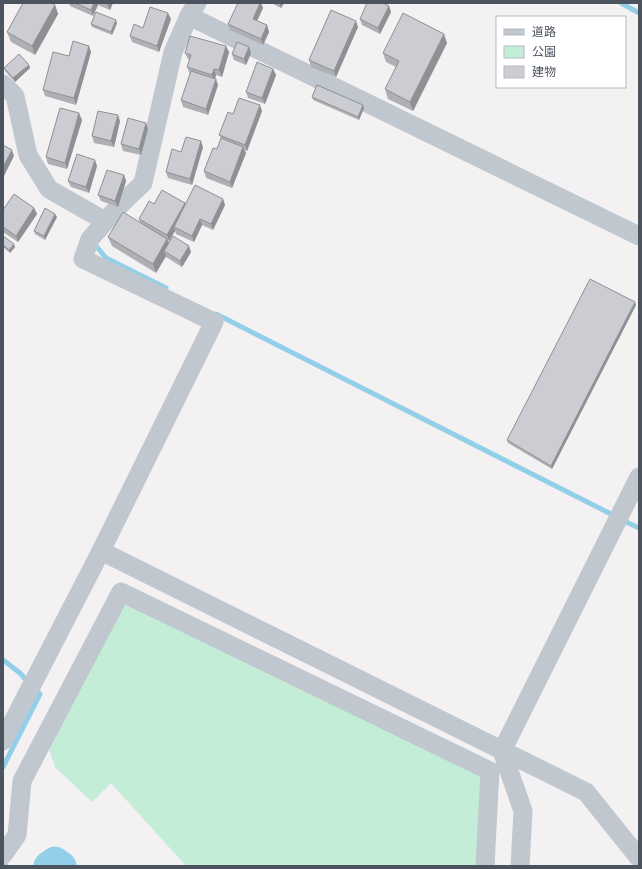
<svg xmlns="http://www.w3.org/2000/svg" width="642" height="869" viewBox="0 0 642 869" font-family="'Exo 2','Noto Sans JP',sans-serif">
  <rect width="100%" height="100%" fill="#f3f1f1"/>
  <polygon fill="#c3edd7" points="126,600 485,775 480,866 186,866 111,783 92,802 55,767 49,749"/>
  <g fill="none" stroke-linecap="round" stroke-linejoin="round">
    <g stroke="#93cfe8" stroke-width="5">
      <polyline points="621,3 639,13"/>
      <polyline points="97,247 106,258 166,288"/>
      <polyline points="216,314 615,516"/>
      <polyline points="622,520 639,528"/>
      <polyline points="3,660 20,673 29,683"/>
      <polyline points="3,767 40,694 35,689"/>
      <polyline points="3,863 6,866"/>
    </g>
    <polyline stroke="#93cfe8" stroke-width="29" points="48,866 55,861 62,866"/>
    <g stroke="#c0c7cf" stroke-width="19">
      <polyline points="189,16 639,236"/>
      <polyline points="3,84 15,96 28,155 49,189 105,221"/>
      <polyline points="101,551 586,792 639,858"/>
      <polyline points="3,741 101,551 214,322 83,259 90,239 118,207 143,183 173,52 189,16 197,3"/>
      <polyline points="3,855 17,835 22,781 121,592 490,771 485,866"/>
      <polyline points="520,866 523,811 502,751 639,477"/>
    </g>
  </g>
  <g fill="#afb0b5">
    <polygon points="69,3 113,3 110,10 98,5 93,16 70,6"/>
    <polygon points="238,3 261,3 263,8 257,21 267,25 269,32 263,45 230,30 228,24"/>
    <polygon points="271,3 284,3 281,8"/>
    <polygon points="55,5 58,14 35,55 11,42 7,32"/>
    <polygon points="389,6 391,12 380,34 362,25 360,19"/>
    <polygon points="171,19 159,52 132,42 130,36 143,28"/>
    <polygon points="117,23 112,35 92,27 91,24"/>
    <polygon points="358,27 336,77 311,67 309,60"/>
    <polygon points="447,43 413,111 388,99 385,89 396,67 386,62 383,53"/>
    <polygon points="91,52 76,105 45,96 43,90 69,56"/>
    <polygon points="229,52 222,77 216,75 215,79 218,85 208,115 183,107 181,100 190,74 187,67 190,60 188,59 185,53"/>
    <polygon points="251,53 246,65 234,60 232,54"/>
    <polygon points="29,65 30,68 15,82 5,71 4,68"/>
    <polygon points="273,69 276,75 265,104 248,98 246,92"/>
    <polygon points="312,97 364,108 359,120 313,100"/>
    <polygon points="262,111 247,151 244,150 246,153 232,188 206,178 204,171 217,149 221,138 219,135"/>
    <polygon points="82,120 67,169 48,164 46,157"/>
    <polygon points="120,121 114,147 94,143 92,136"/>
    <polygon points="146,123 148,129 141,155 123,151 121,144"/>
    <polygon points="203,147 192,185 168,178 166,172 181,152"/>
    <polygon points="97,166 89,193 71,187 68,181"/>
    <polygon points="124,175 126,181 118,207 101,201 98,195"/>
    <polygon points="223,199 225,205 213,230 202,225 194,242 176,234 175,231 169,241 168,241 169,243 191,252 182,267 166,257 166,256 156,273 112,246 108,237 140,222 139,219 154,204 185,203"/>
    <polygon points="34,208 37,214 18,242 3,232 3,210"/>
    <polygon points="57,217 45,240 35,234 34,231"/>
    <polygon points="3,236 15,247 10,253 3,247"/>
    <polygon points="636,305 552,469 508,443 507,440"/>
  </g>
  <g fill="#8e9094">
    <polygon points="94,3 97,3 98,5 93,16 91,10"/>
    <polygon points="108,3 113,3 110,10 107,4"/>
    <polygon points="260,3 261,3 263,8 255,25 253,19"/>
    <polygon points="279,3 284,3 281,8"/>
    <polygon points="55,5 58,14 35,55 32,46"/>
    <polygon points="389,6 391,12 380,34 378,28"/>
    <polygon points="168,13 171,19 159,52 157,46"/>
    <polygon points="116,20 117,23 112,35 111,32"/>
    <polygon points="356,21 358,27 336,77 334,71"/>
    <polygon points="267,25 269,32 263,45 261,39"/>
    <polygon points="444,34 447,43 413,111 410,102"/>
    <polygon points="89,46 91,52 76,105 74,98"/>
    <polygon points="226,46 229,52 222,77 219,70"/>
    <polygon points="249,47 251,53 246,65 244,59"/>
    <polygon points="29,65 30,68 15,82 13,78"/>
    <polygon points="214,69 216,75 214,81 212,75"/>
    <polygon points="273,69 276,75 265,104 262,98"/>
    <polygon points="216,79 218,85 208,115 206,109"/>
    <polygon points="260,105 262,111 247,151 245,145"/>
    <polygon points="363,105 364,108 359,120 358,117"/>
    <polygon points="79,113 82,120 67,169 65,163"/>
    <polygon points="118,115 120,121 114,147 111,141"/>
    <polygon points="146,123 148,129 141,155 139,149"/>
    <polygon points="201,141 203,147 192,185 190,179"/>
    <polygon points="243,147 246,153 232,188 230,182"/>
    <polygon points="12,150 14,156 3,178 3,167"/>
    <polygon points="95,160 97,166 89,193 86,187"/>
    <polygon points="124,175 126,181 118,207 115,201"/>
    <polygon points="223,199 225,205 213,230 211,224"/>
    <polygon points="185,203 187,210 174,227 175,231 169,241 167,235"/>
    <polygon points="34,208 37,214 18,242 16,236"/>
    <polygon points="55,214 57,217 45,240 44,236"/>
    <polygon points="200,219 202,225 194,242 192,236"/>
    <polygon points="167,239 171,248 164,251 166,256 156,273 153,264"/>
    <polygon points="14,244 15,247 10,253 9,250"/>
    <polygon points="189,246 191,252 182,267 180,261"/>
    <polygon points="635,302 636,305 552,469 551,466"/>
  </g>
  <g fill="#cbcdd3" stroke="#8e9094">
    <polygon points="23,3 51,3 55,5 32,46 7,32"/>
    <polygon points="75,3 94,3 91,10"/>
    <polygon points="238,3 260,3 253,19 267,25 261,39 228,24"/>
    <polygon points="367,3 383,3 389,6 378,28 360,19"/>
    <polygon points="150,7 168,13 157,46 130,36 134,24 143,28"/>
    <polygon points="331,10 356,21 334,71 309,60"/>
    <polygon points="96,12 116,20 111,32 91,24"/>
    <polygon points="403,13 444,34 410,102 385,89 399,61 383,53"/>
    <polygon points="190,36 226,46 219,70 214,69 212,75 187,67 191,55 185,53"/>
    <polygon points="73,41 89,46 74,98 43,90 53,52 69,56"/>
    <polygon points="237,42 249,47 244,59 232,54"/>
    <polygon points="19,54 29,65 13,78 4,68"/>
    <polygon points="257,62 273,69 262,98 246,92"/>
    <polygon points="191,71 216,79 206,109 181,100"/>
    <polygon points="317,85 363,105 358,117 312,97"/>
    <polygon points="239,98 260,105 245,145 219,135 228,112 233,114"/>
    <polygon points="60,108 79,113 65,163 46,157"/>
    <polygon points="98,111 118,115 111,141 92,136"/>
    <polygon points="128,118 146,123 139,149 121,144"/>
    <polygon points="186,137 201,141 190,179 166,172 172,149 181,152"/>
    <polygon points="221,138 243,147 230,182 204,171 213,148 217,149"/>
    <polygon points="3,145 12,150 3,167"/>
    <polygon points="77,154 95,160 86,187 68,181"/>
    <polygon points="107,170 124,175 115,201 98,195"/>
    <polygon points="195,185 223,199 211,224 200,219 192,236 174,227"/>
    <polygon points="162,190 185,203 167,235 139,219 149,201 154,204"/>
    <polygon points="14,194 34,208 16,236 3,227 3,210"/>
    <polygon points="45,208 55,214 44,236 34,231"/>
    <polygon points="123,212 167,239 153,264 108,237"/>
    <polygon points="3,236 14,244 9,250 3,245"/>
    <polygon points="173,236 189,246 180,261 164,251"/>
    <polygon points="590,279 635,302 551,466 507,440"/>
  </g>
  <rect width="642" height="869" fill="none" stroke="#4a535e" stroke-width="8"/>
  <rect x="496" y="16" width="130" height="72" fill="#ffffff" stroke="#b7babf"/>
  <rect x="504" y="29" width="20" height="6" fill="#c0c7cf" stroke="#b7babf"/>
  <text x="532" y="36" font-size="12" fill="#4a535e">道路</text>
  <rect x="504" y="46" width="20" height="12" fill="#c3edd7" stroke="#b7babf"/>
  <text x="532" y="56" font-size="12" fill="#4a535e">公園</text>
  <rect x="504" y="66" width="20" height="12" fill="#cbcdd3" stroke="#b7babf"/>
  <text x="532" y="76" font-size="12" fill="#4a535e">建物</text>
</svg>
